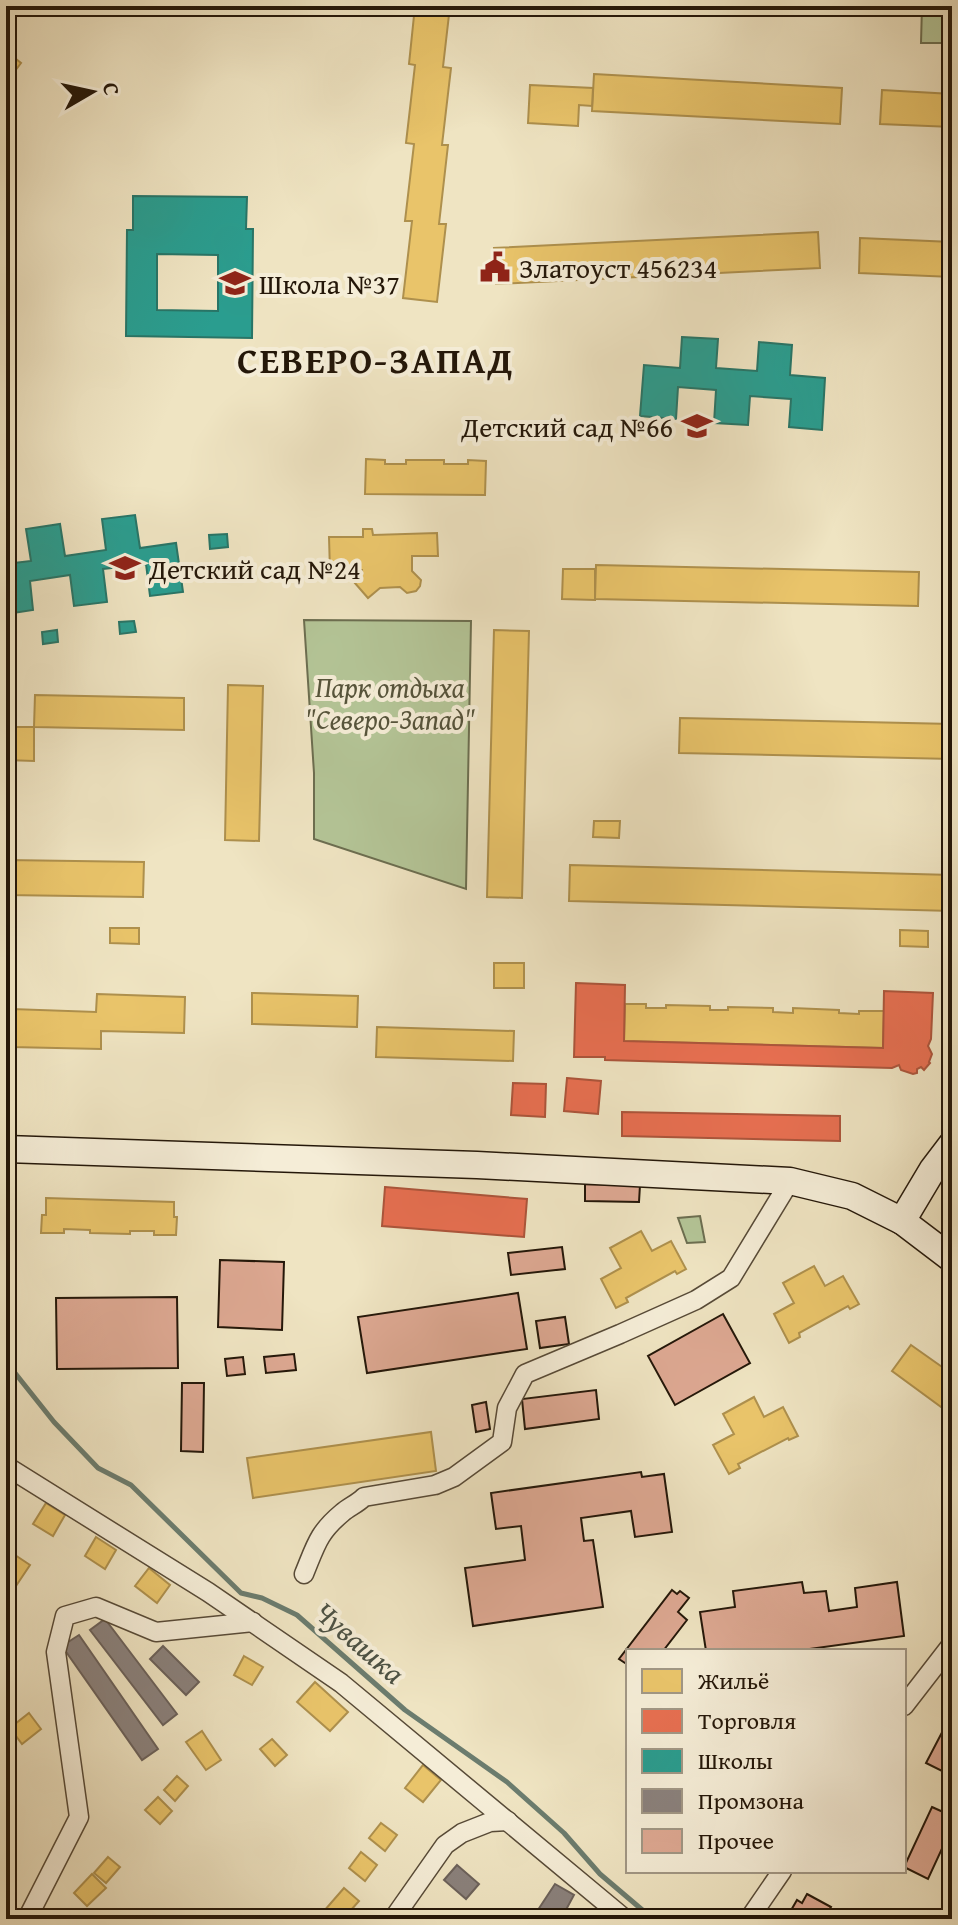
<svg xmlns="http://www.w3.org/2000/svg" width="958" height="1925" viewBox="0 0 958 1925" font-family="'Gentium Book Plus',serif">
  <rect width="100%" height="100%" fill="#efe4c2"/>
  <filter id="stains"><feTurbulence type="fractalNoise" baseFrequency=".0025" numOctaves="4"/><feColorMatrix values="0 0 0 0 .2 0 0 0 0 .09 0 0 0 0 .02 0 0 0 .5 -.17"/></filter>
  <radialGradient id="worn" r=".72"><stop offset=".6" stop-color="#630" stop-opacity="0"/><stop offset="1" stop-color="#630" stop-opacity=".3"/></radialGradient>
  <g fill="#b4c597" stroke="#6c6e50" stroke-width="2">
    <polygon points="922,6 952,6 952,43 921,43"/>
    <polygon points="304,620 471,621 466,889 314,839 314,773"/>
    <polygon points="700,1216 705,1242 687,1243 678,1218"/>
  </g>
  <g fill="#e9c46a" stroke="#ae904d" stroke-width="2">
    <polygon points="415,6 450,6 443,67 451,68 442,145 448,145 439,224 446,224 437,302 403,298 412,221 405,221 414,144 406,143 415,65 409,64"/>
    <polygon points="6,51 21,63 6,83"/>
    <polygon points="594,74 842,88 840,124 592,111"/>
    <polygon points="530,85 593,88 592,106 579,105 578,126 528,123"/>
    <polygon points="882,90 952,94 952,127 880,124"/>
    <polygon points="818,232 820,268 496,284 494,248"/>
    <polygon points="860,238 952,242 952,277 859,273"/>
    <polygon points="366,459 385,460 385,464 406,464 406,460 444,460 444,464 468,464 468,460 486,461 485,495 365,494"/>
    <polygon points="363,529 372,529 373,535 437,533 438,556 412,556 412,571 421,580 420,586 416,591 407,593 400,587 380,588 368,598 354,582 362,574 362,570 330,571 329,537 363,537"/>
    <polygon points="596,565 919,572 918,606 595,599"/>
    <polygon points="563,569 595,569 595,600 562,599"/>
    <polygon points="494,630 529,631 522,898 487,897"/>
    <polygon points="228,685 263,686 259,841 225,840"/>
    <polygon points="35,695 184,698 184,730 34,727"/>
    <polygon points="680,718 952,724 952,759 679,753"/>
    <polygon points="6,727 34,727 34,761 6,760"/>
    <polygon points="594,821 620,821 619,838 593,837"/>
    <polygon points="6,860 144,862 143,897 6,895"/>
    <polygon points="570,865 952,875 952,911 569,901"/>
    <polygon points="110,928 139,928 139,944 110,943"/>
    <polygon points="900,930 928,931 928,947 900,946"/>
    <rect x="494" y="963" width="30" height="25"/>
    <polygon points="6,993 12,993 11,1028 6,1028"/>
    <polygon points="252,993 358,996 357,1027 252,1024"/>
    <polygon points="97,994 185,997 184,1033 101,1031 101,1049 11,1047 12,1009 96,1012"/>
    <polygon points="625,1004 646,1004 646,1008 666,1008 666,1005 710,1006 710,1010 728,1010 728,1007 773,1008 773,1012 793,1013 793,1008 839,1010 839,1013 859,1014 859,1011 884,1011 883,1048 624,1041"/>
    <polygon points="377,1027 514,1031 513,1061 376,1057"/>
    <polygon points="46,1198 174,1202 174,1217 177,1217 176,1235 154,1235 154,1231 130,1231 130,1234 90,1233 90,1230 64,1229 64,1233 41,1233 42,1215 46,1215"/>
    <polygon points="641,1231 652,1251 671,1241 686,1269 677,1274 675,1271 626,1298 628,1302 616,1308 601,1279 621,1268 610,1248"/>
    <polygon points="814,1266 825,1286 843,1276 859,1304 850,1309 848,1306 799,1333 800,1337 789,1343 774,1314 794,1303 783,1283"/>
    <polygon points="911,1345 952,1374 952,1415 892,1371"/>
    <polygon points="754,1397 764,1417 783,1407 798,1436 789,1440 788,1438 738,1464 740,1468 729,1474 713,1445 734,1434 723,1414"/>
    <polygon points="431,1432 436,1471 253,1498 247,1458"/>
    <polygon points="46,1503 65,1515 53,1536 33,1524"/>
    <polygon points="96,1537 116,1550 105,1569 85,1556"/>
    <polygon points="12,1553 30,1565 14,1589 6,1584 6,1562"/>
    <polygon points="149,1568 170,1585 157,1603 135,1586"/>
    <polygon points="244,1656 263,1667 252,1685 234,1675"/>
    <polygon points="315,1682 348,1712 330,1731 297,1702"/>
    <polygon points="29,1713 41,1729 22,1744 10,1728"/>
    <polygon points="202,1731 221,1760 206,1770 186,1742"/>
    <polygon points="272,1739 287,1755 275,1766 260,1749"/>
    <polygon points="423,1765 441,1780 423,1802 405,1788"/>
    <polygon points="177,1776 188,1786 175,1801 164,1790"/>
    <polygon points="158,1797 172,1811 160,1824 145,1810"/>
    <polygon points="381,1823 397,1835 385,1851 369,1838"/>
    <polygon points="361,1852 377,1865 365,1881 349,1868"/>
    <polygon points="108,1857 120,1867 106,1883 94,1873"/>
    <polygon points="92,1874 106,1888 87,1906 74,1893"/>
    <polygon points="344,1888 359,1901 343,1919 317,1919"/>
  </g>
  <g fill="#e76f51" stroke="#ac553b" stroke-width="2">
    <polygon points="576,983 625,985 624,1041 883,1048 884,991 933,993 931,1039 928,1046 932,1054 929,1062 930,1063 924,1070 921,1067 917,1069 917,1073 913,1074 901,1070 899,1065 892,1068 605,1060 605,1057 574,1057"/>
    <polygon points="567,1078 601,1081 598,1114 564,1111"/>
    <polygon points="513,1083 546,1084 545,1117 511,1115"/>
    <polygon points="622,1112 840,1116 840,1141 622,1136"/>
    <polygon points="385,1187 527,1199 524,1237 382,1226"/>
    <polygon points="6,1194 10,1194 8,1229 6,1229"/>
  </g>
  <g fill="#2a9d8f" stroke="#287567" stroke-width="2" fill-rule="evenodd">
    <path d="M133 196 247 197 246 229H253L252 338 126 336 127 230H133ZM157 254 218 255V311L157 310Z"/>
    <polygon points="682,337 718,339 716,368 757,371 759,342 792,345 790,375 825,378 822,430 789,427 791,399 750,396 748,425 714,423 716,390 678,387 676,419 640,416 644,365 680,368"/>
    <polygon points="945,391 952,391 952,425 942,424"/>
    <polygon points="135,515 140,548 176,543 183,592 150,596 146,564 103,569 107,602 74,606 70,575 30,581 33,610 6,614 6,564 31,561 26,529 60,524 65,556 106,550 102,519"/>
    <polygon points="227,534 228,547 210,549 209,535"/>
    <polygon points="134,621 136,632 120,634 119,622"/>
    <polygon points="57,630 58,642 43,644 42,632"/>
  </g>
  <g fill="#8a817c" stroke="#6b615a" stroke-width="2">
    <polygon points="105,1619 177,1714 163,1725 90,1630"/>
    <polygon points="79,1635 158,1749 142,1760 62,1646"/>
    <polygon points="163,1646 199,1682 186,1695 150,1659"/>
    <polygon points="457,1865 479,1884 466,1899 444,1880"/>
    <polygon points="555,1884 574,1895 561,1919 532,1919"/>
  </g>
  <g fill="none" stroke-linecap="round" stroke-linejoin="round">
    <polyline stroke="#6b7c6e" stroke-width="5" points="6,1367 15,1373 54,1422 98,1468 131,1485 241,1593 262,1598 297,1615 405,1710 507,1782 564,1833 600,1874 653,1919"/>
  </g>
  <g fill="#dda892" stroke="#241709" stroke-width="2">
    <polygon points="585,1184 640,1185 639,1202 585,1201"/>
    <polygon points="562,1247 565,1269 511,1275 508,1253"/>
    <polygon points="220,1260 284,1262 282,1330 218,1327"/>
    <polygon points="518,1293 527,1349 367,1373 358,1317"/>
    <polygon points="177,1297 178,1368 57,1369 56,1298"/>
    <polygon points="723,1314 750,1363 675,1405 648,1356"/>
    <polygon points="565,1317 569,1344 540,1348 536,1321"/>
    <polygon points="294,1354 296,1370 266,1373 264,1357"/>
    <polygon points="243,1357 245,1374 227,1376 225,1359"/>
    <polygon points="182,1383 204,1383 203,1452 181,1451"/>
    <polygon points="596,1390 599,1419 525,1429 522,1399"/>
    <polygon points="486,1402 490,1429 476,1432 472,1405"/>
    <polygon points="641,1472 642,1477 664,1474 672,1532 635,1537 631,1511 581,1518 584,1541 593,1540 603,1607 473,1626 465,1568 525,1560 521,1526 496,1529 491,1493"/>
    <polygon points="802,1582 804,1593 826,1591 829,1611 857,1607 855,1588 897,1582 904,1636 795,1651 706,1651 700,1612 735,1607 733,1591"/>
    <polygon points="672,1590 677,1594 680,1591 689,1598 678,1612 687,1620 663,1651 628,1651 628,1665 619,1659"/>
    <polygon points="949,1719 952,1721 952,1776 926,1763"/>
    <polygon points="932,1807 952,1816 952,1827 928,1879 904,1867"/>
    <polygon points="807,1894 831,1907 825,1917 829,1919 786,1919 797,1900 802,1903"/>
  </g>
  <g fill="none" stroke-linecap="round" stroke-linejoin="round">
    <g stroke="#574a37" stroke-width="21">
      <g id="minor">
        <polyline points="6,1466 208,1592 341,1683 625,1919"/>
        <path d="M304 1574C316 1545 318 1533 342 1513 349 1507 357 1504 364 1497L435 1485 454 1477 502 1442 507 1408 525 1374 620 1334 696 1300 731 1278 790 1181"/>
        <polyline points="904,1706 952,1644"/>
        <polyline points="27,1919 79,1817 56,1652 65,1616 96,1607 156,1632 253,1622"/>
        <polyline points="393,1919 445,1845 462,1833 490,1822 508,1821"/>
        <polyline points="749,1919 782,1871"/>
      </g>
    </g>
    <g stroke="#241709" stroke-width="29">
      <g id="secondary">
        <polyline points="6,1149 477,1165 790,1181 852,1196 902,1221 952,1259"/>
        <polyline points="902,1221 933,1169 952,1144"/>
      </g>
    </g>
    <use href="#minor" stroke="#f5edd7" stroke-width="18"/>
    <use href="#secondary" stroke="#f5edd7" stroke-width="26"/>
  </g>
  <defs>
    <g id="civic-bare" transform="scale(2.4)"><path d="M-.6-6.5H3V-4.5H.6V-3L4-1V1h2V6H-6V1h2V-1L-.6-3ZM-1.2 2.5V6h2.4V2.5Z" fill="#8f2418" stroke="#f5edd7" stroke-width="2.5" paint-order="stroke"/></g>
    <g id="school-bare" transform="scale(2.4)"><path d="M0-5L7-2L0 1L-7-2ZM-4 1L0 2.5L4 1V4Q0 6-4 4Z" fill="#8f2418" stroke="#f5edd7" stroke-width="2.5" paint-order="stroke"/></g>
  </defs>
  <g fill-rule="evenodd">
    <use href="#civic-bare" x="495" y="267"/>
    <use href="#school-bare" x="235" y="283"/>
    <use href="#school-bare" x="697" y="426"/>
    <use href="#school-bare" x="125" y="568"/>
  </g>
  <g text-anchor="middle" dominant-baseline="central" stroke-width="8" stroke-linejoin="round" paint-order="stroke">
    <g font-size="28" fill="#241709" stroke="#f5edd7" text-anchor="start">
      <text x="519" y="267">Златоуст 456234</text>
      <text x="259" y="283">Школа №37</text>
      <text x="673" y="426" text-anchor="end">Детский сад №66</text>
      <text x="149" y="568">Детский сад №24</text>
    </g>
    <g font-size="28" font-style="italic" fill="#56543b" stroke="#f5edd7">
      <text x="390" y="686">Парк отдыха<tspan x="390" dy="32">"Северо-Запад"</tspan></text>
    </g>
    <g font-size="30" font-style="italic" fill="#4d5244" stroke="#f5edd7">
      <text transform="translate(360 1642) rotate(41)">Чувашка</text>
    </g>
    <g font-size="36" font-weight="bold" letter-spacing="2" fill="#241709" stroke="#f5edd7">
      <text x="376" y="359">СЕВЕРО-ЗАПАД</text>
    </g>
  </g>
  <rect width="958" height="1925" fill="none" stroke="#efe4c2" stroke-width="32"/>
  <rect x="8" y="8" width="942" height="1909" fill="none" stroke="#241709" stroke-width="4"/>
  <rect x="16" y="16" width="926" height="1893" fill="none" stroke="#241709" stroke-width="2"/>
  <rect x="626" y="1649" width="280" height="224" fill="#f5edd7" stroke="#a19785" stroke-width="2"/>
  <rect x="642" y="1669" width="40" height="24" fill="#e9c46a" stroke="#a19785" stroke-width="2"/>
  <text x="698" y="1689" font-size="24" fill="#241709">Жильё</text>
  <rect x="642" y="1709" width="40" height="24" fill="#e76f51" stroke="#a19785" stroke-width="2"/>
  <text x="698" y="1729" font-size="24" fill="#241709">Торговля</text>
  <rect x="642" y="1749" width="40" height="24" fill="#2a9d8f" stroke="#a19785" stroke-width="2"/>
  <text x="698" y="1769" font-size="24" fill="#241709">Школы</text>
  <rect x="642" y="1789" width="40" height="24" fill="#8a817c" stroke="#a19785" stroke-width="2"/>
  <text x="698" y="1809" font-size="24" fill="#241709">Промзона</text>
  <rect x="642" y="1829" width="40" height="24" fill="#dda892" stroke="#a19785" stroke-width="2"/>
  <text x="698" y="1849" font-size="24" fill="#241709">Прочее</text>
  <g transform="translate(92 92) rotate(81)" stroke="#f5edd7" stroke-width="6" paint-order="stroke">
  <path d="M0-6L14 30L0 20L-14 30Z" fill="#241709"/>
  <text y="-12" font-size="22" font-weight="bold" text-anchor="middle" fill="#241709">С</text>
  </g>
  <rect width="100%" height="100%" filter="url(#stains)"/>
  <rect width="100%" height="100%" fill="url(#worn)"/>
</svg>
